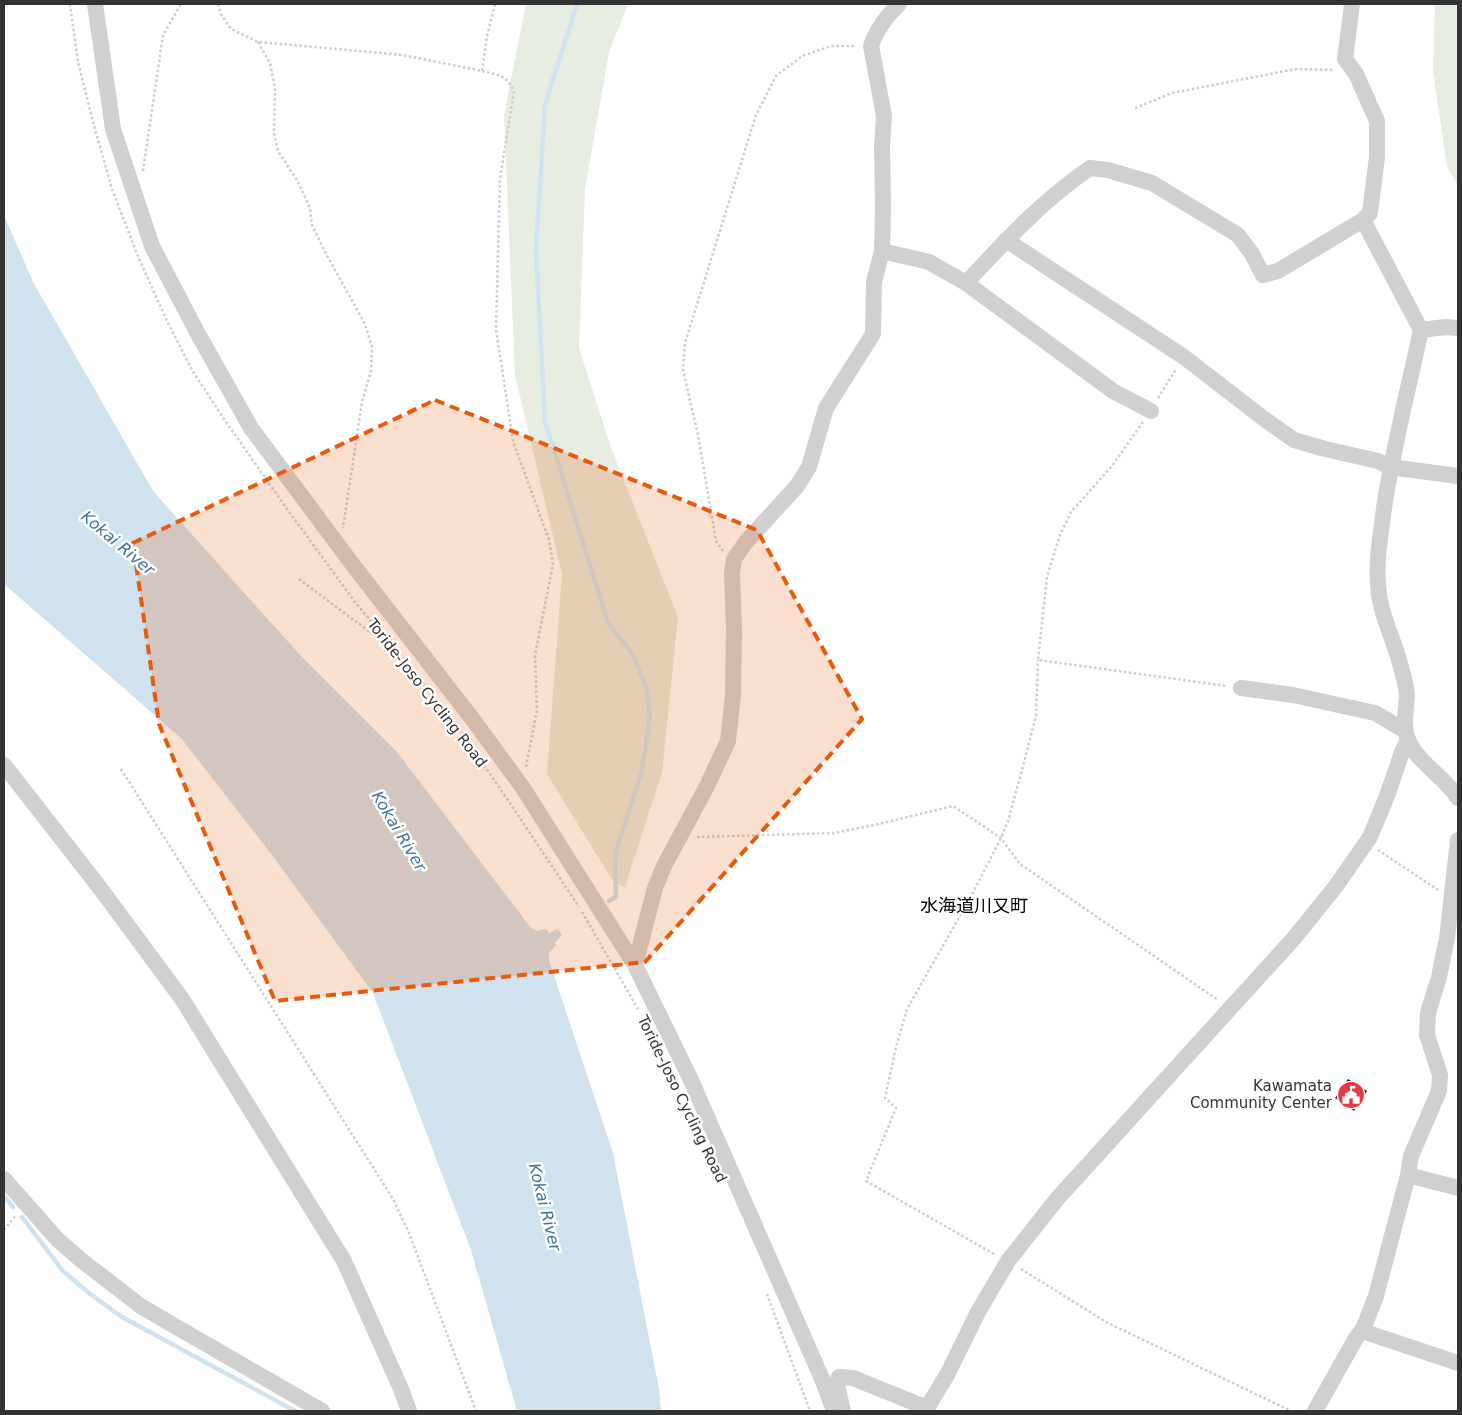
<svg xmlns="http://www.w3.org/2000/svg" width="1462" height="1415" viewBox="0 0 1462 1415" font-family="'DejaVu Sans','Noto Sans JP',sans-serif">
  <rect width="100%" height="100%" fill="#fff"/>
  <g fill="#e6ecdf">
    <polygon points="526,4 628,4 609,52 585,189 579,348 610,445 678,617 662,772 625,887 614,883 547,774 562,574 515,375 504,115"/>
    <polygon points="1435,4 1458,4 1458,185 1447,167 1433,71"/>
  </g>
  <polygon fill="#cfe2ee" points="4,215 33,282 153,491 300,655 397,752 531,928 537,931 546,929 549,933 558,929 562,935 555,942 556,945 549,953 549,960 613,1153 659,1389 661,1411 517,1411 471,1250 373,993 272,855 181,738 4,584"/>
  <g fill="none" stroke-linecap="round" stroke-linejoin="round">
    <g stroke="#cfe2ee" stroke-width="4.5">
      <polyline points="577,4 545,105 536,249 545,421 608,623 632,653 646,687 650,715 642,771 616,851 615,864 616,897 609,901"/>
      <polyline points="4,1196 13,1207"/>
      <polyline points="22,1217 63,1271 90,1294 122,1317 295,1411"/>
    </g>
  </g>
  <polygon fill="#1a1a1a" points="1348,1079 1367,1091 1354,1111 1335,1098"/>
  <g fill="none" stroke-linecap="round" stroke-linejoin="round">
    <g stroke="#cdcdcd" stroke-width="2.5" stroke-dasharray="2.5 2.5" stroke-linecap="butt">
      <polyline points="70,4 78,62 93,122 112,189 137,254 167,321 192,370 224,419 287,509 355,602 407,664 462,733 516,812 579,907"/>
      <polyline points="218,4 221,14 231,29 258,42 403,55 482,71 487,36 495,4"/>
      <polyline points="258,42 270,63 275,88 274,133 278,151 298,182 310,208 312,225 324,250 365,324 372,347 371,371 362,402 343,528"/>
      <path d="M482 71C500 76 505 74 514 91L500 179 496 329 513 441 549 540 553 564 535 655 537 710 526 767"/>
      <polyline points="1135,108 1172,93 1296,69 1335,70"/>
      <polyline points="143,171 163,35 181,4"/>
      <polyline points="1158,398 1176,369"/>
      <polyline points="1143,422 1112,466 1071,512 1060,535 1047,577 1038,660 1227,686"/>
      <polyline points="723,551 716,541 698,435 683,370 685,343 756,115 776,76 802,56 831,46 856,46"/>
      <polyline points="299,579 374,635 383,636"/>
      <polyline points="121,769 393,1199 409,1233 476,1411"/>
      <polyline points="697,837 834,833 879,824 953,806 1001,838 1020,864 1218,1000"/>
      <polyline points="1378,850 1438,890"/>
      <polyline points="582,912 639,1011"/>
      <polyline points="4,1230 16,1215"/>
      <polyline points="994,1254 866,1181 896,1108 885,1098 896,1047 907,1009 970,898 1001,838 1008,821 1022,770 1036,716 1038,660"/>
      <polyline points="1021,1269 1106,1322 1291,1411"/>
      <polyline points="767,1294 810,1411"/>
    </g>
    <g stroke="#d0d0d0" stroke-width="16">
      <polyline points="95,4 113,129 152,246 198,334 251,428 353,565 474,721 523,788 635,965 690,1078 823,1381 834,1411"/>
      <path d="M1363 220 1421 330C1408 390 1393 448 1384 508 1381 533 1376 558 1378 584 1379 615 1397 644 1403 675 1405 682 1407 690 1407 697 1406 712 1402 727 1409 742 1420 765 1445 777 1458 798"/>
      <polyline points="1006,240 1184,357 1263,418 1294,440 1325,449 1378,461 1390,467 1458,476"/>
      <polyline points="882,251 929,262 966,283 1113,391 1151,411"/>
      <path d="M966 283C1004 242 1043 200 1090 168L1108 170 1152 183 1238 235 1252 254 1263 275 1278 271 1363 220 1370 213 1377 157V121L1356 74 1345 59 1352 4"/>
      <polyline points="1421,330 1445,327 1458,328"/>
      <polyline points="1241,688 1293,695 1375,713 1404,730"/>
      <polyline points="4,765 100,888 182,999 344,1261 401,1389 409,1411"/>
      <path d="M635 965 655 888 664 866 707 786 728 741 733 695 734 629 732 573 734 559 746 542 797 486 809 467 826 408 873 334 874 282 882 251 883 207 882 145 884 116 871 46C876 31 887 15 899 4"/>
      <polyline points="1408,1175 1458,1188"/>
      <polyline points="4,1179 58,1240 81,1260 142,1307 322,1411"/>
      <polyline points="1363,1329 1368,1333 1458,1363"/>
      <polyline points="843,1411 837,1385 839,1377 853,1378 927,1408 947,1375 978,1312 1008,1261 1057,1199 1295,937 1336,886 1370,837 1387,796 1402,752 1408,740"/>
      <polyline points="1315,1411 1356,1338 1363,1329 1376,1296 1408,1175 1411,1156 1439,1091 1440,1075 1427,1035 1428,1013 1439,977 1447,938 1458,840"/>
    </g>
  </g>
  <path fill="#e8590c" fill-opacity="0.2" stroke="#e8590c" stroke-width="4" stroke-dasharray="10 6" stroke-linejoin="round" d="M435 400 757 530 862 719 645 962 275 1001 159 724 133 543Z"/>
  <defs>
    <g id="civic-disc" transform="scale(1.4375)"><circle r="9.5" fill="#e63946" stroke="#fff"/><path d="M-.6-6.5H3V-4.5H.6V-3L4-1V1h2V6H-6V1h2V-1L-.6-3ZM-1.2 2.5V6h2.4V2.5Z" fill="#fff"/></g>
  </defs>
  <g fill-rule="evenodd">
    <use href="#civic-disc" x="1351" y="1095"/>
  </g>
  <g text-anchor="middle" dominant-baseline="central" stroke-width="5" stroke-linejoin="round" paint-order="stroke">
    <g font-size="15" fill="#333" stroke="#fff">
      <text transform="translate(427 693) rotate(52)">Toride-Joso Cycling Road</text>
      <text transform="translate(682 1099) rotate(64)">Toride-Joso Cycling Road</text>
    </g>
    <g font-size="15" fill="#333" stroke="#fff" text-anchor="end">
      <text x="1332" y="1086">Kawamata<tspan x="1332" dy="17">Community Center</tspan></text>
    </g>
    <g font-size="16" font-style="italic" fill="#3f7597" stroke="#fff">
      <text transform="translate(118 543) rotate(40)">Kokai River</text>
      <text transform="translate(399 831) rotate(59)">Kokai River</text>
      <text transform="translate(545 1207) rotate(76)">Kokai River</text>
    </g>
    <g font-size="18" fill="#000" stroke="#fff">
      <text x="974" y="905">水海道川又町</text>
    </g>
  </g>
  <rect width="1462" height="1415" fill="none" stroke="#333333" stroke-width="10"/>
</svg>
